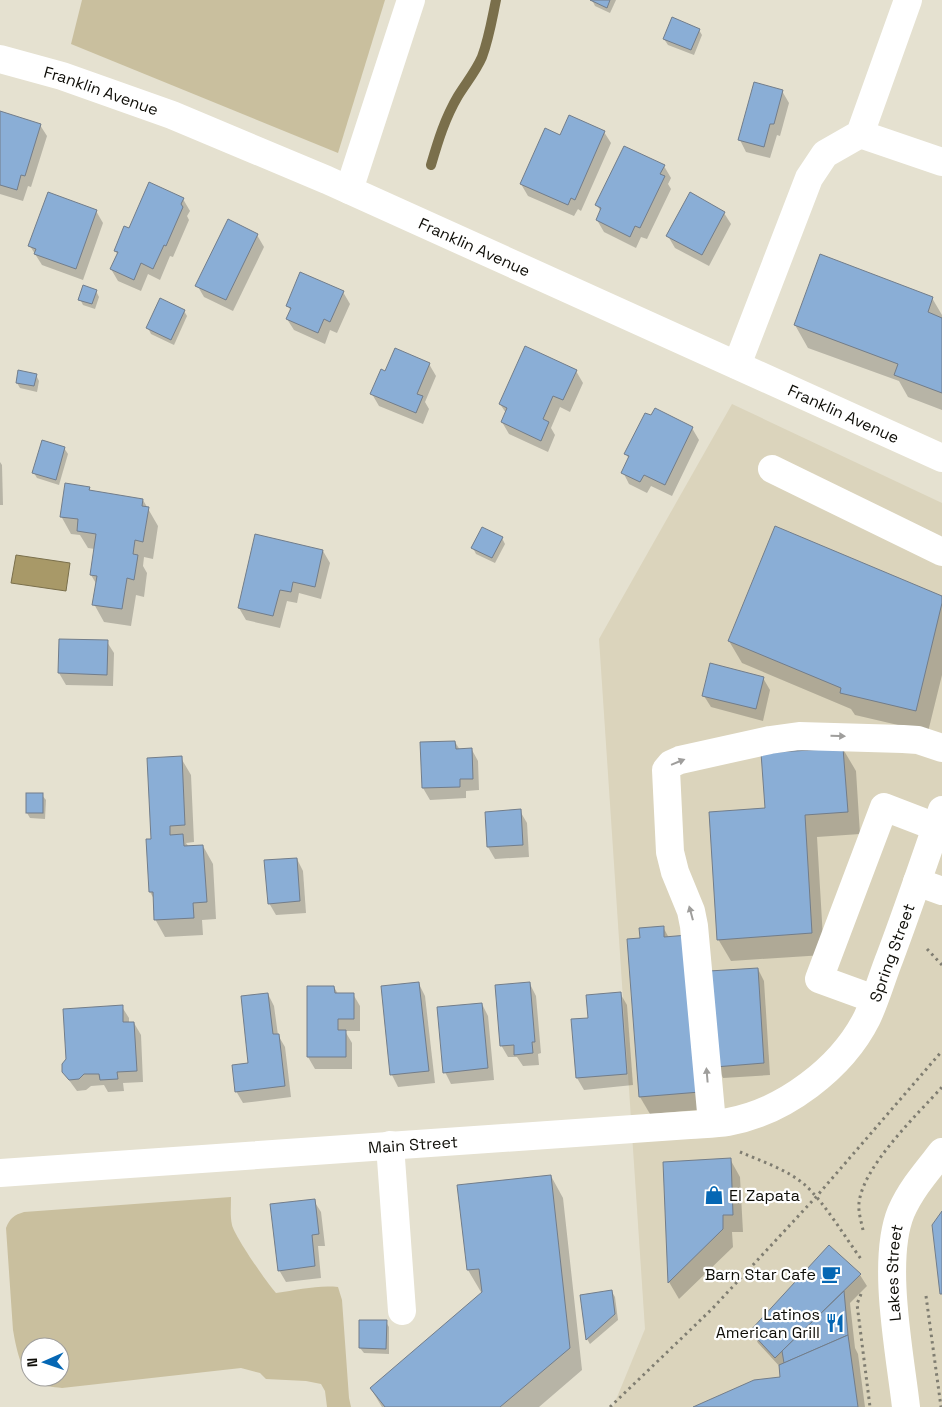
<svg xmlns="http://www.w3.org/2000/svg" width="942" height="1407" viewBox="0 0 942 1407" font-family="'Space Grotesk',sans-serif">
  <rect width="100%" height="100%" fill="#e5e1d0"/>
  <polygon fill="#dbd4bc" points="732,404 942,503 942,1407 613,1407 645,1329 599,639"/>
  <g fill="#c9bf9e" fill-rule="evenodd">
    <polygon points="82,0 385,0 338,153 71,44"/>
    <path d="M231 1197C231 1206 230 1216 232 1225 235 1237 267 1283 276 1293 298 1290 317 1285 338 1287L342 1300 349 1398 351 1407H327L325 1391 321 1384 306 1381 266 1379 260 1373 241 1368 62 1388C53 1387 42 1386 35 1381 20 1372 16 1346 13 1330L6 1228C10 1218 14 1215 24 1212ZM30 1347H60V1377H30Z"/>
  </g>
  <polygon fill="#a89968" stroke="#7a6f4b" points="16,555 70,563 66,591 11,583"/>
  <g fill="#0003">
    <polygon points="592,0 616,0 610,13 595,6"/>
    <polygon points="699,30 702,35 694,55 668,45 664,39"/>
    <polygon points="782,91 789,103 780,136 777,135 770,158 746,152 740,140"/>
    <polygon points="0,112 40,125 47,136 31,187 28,186 23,201 0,194"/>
    <polygon points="604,132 611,143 581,211 578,209 574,216 528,196 521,184 561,137"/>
    <polygon points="664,166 671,178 668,184 671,189 647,239 641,237 636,248 604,232 597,220 601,212 597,205"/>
    <polygon points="183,199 190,211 187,216 189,220 173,257 170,256 160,280 148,274 141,291 118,281 111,269 118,255 115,251 130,230"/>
    <polygon points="96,211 103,223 83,280 42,265 30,246"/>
    <polygon points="724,213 731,224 709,266 675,248 668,236"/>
    <polygon points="257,235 264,247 233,311 204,297 197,285"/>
    <polygon points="96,291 99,297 95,309 83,305 80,299"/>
    <polygon points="343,292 350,304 337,333 330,330 325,344 294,330 287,319 291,311 288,306"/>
    <polygon points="932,298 942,315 942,410 908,397 899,381 808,348 795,325"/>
    <polygon points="184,311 187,316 174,345 151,334 148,328"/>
    <polygon points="429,364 436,376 425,402 429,409 423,424 379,406 372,394 386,373"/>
    <polygon points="576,371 583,383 570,412 560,407 551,428 555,435 548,452 509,434 502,422 506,413 500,404"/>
    <polygon points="36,375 39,381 37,392 20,388 17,383"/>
    <polygon points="692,428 699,440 672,496 651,486 647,493 629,484 623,472 629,459 626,454"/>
    <polygon points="64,448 68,454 59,485 37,478 34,473"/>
    <polygon points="0,462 2,465 3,505 0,505"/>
    <polygon points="89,488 91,492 143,500 158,526 153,559 144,557 143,566 147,573 144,597 136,595 131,626 104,622 94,604 97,585 91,575 95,549 88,548 80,535 71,534 61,516"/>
    <polygon points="502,538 505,544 495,563 476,554 473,548"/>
    <polygon points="323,551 330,563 321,599 299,593 297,603 287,601 280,628 246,620 239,608"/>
    <polygon points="942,597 942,675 928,732 855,715 851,709 742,663 729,641"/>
    <polygon points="107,642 114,653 113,686 66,685 59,673"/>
    <polygon points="763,678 770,690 763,721 711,707 704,696"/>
    <polygon points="455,742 460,750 472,750 478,761 479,790 466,791 466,798 430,800 423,788 421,743"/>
    <polygon points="843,749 856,771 860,834 817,837 824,955 731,961 718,939 766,810"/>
    <polygon points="181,758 191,775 194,842 186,843 189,847 203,846 213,864 216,919 202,920 203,935 165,937 155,919 154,899 150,892 153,840"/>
    <polygon points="42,795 46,800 45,819 30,818 27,813"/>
    <polygon points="520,811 527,823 529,857 495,859 488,847 486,813"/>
    <polygon points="297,859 303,871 306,913 276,915 269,903"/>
    <polygon points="663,927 669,938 709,1109 650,1114 640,1097"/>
    <polygon points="758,969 764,981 770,1075 723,1078 717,1066"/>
    <polygon points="419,984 425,996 435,1083 398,1087 392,1075 383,987"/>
    <polygon points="530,984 536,996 541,1053 538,1054 539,1065 523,1066 517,1057 508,1057 501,1045"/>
    <polygon points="334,987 338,994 353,994 360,1006 360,1031 345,1031 352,1043 352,1069 315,1069 308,1057"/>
    <polygon points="620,993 627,1005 633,1085 584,1090 577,1078"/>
    <polygon points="268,994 274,1006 278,1035 285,1047 291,1097 243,1103 236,1091 249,1064"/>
    <polygon points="482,1004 488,1016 494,1080 451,1084 445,1072"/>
    <polygon points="122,1007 129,1018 129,1023 134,1023 141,1035 143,1082 123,1083 124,1091 108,1092 104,1085 91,1086 86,1090 77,1091 63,1072"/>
    <polygon points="730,1159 740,1177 743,1232 732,1232 733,1247 679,1299 669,1282 664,1163"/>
    <polygon points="551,1176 563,1198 582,1370 539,1407 382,1407 371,1389 484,1292 481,1292 468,1270"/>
    <polygon points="314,1201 321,1212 325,1246 318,1246 321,1278 286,1282 279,1270"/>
    <polygon points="860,1275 867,1286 850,1303 855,1348 858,1354 865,1407 696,1407 782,1378 781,1368 758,1343 752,1332"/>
    <polygon points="612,1292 615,1297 618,1320 590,1344 587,1339 581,1296"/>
    <polygon points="386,1322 389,1327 389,1354 364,1353 360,1348"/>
  </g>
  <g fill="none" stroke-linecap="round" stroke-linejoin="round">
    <path stroke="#7a6f4b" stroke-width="10" d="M431 165C438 141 445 118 458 96 466 83 476 71 482 57 489 38 492 19 496 0"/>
  </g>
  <g fill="#8aaed6" stroke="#727d8a">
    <polygon points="590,0 610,0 607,8"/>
    <polygon points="672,17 700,29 691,50 663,39"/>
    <polygon points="754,82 783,90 774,124 770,124 764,147 738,140"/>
    <polygon points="0,111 41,124 25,176 21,175 17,190 0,185"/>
    <polygon points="569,115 605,131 575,200 571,198 568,205 520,184 545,128 560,135"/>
    <polygon points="624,146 665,165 660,174 665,176 640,228 635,226 630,237 596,220 601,208 595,205"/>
    <polygon points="149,182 184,198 181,204 183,207 166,246 164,245 153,269 141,263 134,280 110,269 118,252 114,251 124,226 129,228"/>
    <polygon points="48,192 97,210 76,269 34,254 36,249 28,246"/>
    <polygon points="690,192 725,212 702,255 666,236"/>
    <polygon points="228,219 258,234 226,300 195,286"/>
    <polygon points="820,254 933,297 928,312 942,318 942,393 894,375 898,364 794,325"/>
    <polygon points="300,272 344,291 330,322 324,319 318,333 286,319 291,308 286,306"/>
    <polygon points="83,285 97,290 92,304 78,300"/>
    <polygon points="160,298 185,310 171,340 146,328"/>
    <polygon points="525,346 577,370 563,400 553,396 543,419 549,422 541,441 501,422 507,408 499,404"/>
    <polygon points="395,348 430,363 417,394 423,396 416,413 370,394 381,369 385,371"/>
    <polygon points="18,370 37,374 34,386 16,383"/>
    <polygon points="655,408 693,427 665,485 644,475 640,482 621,473 629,456 624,454 645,413 651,415"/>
    <polygon points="42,440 65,447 56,480 32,473"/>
    <polygon points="65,483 90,487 89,490 143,499 142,506 149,507 143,542 135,540 133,554 138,555 134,580 127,578 122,609 92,605 97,576 90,575 96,534 77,531 78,519 60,517"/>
    <polygon points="775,526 942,596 942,603 916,711 840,693 841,688 728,641"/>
    <polygon points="482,527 503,537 492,558 471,548"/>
    <polygon points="255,534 323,550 315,587 293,582 291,592 280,590 273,616 238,608"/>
    <polygon points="59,639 108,640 107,675 58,673"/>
    <polygon points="710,663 764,677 756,709 702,696"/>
    <polygon points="455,741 456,749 472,748 473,779 460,779 460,787 422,788 420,742"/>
    <polygon points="843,748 848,812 805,815 812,933 717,940 709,812 765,808 761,753"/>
    <polygon points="182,756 185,825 170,826 170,835 183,834 184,846 203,845 207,902 193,903 194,918 154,920 153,892 149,892 146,839 151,839 147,758"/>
    <rect x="26" y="793" width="17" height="20"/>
    <polygon points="521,809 523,845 487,847 485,812"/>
    <polygon points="297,858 300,901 268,904 264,860"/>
    <polygon points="664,926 664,937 688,935 700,1092 639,1097 627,939 640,938 639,928"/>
    <polygon points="758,968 764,1063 715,1067 709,971"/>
    <polygon points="419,982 429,1071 390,1075 381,986"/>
    <polygon points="530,982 535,1042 532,1042 533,1053 514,1055 514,1045 500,1046 495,985"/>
    <polygon points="307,986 334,986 335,993 354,993 354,1019 338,1019 338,1030 346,1030 346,1057 307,1057"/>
    <polygon points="621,992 627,1074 576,1078 571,1019 588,1018 586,995"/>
    <polygon points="268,993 273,1034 279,1034 285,1086 235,1092 232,1065 248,1063 241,996"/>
    <polygon points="482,1003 488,1068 443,1073 437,1007"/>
    <polygon points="123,1005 123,1022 134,1022 137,1071 117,1072 118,1079 100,1080 99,1074 84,1074 79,1079 69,1080 62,1072 62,1064 66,1059 63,1009"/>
    <polygon points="731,1158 733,1215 723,1215 723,1229 668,1283 663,1162"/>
    <polygon points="551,1175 570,1348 500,1407 385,1407 370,1388 482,1292 479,1269 467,1270 457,1185"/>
    <polygon points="315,1199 319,1234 312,1235 315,1266 278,1271 270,1204"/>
    <polygon points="942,1211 942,1294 940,1294 932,1225"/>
    <polygon points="829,1245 861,1274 775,1358 750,1331"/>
    <polygon points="612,1290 615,1314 586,1340 580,1295"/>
    <polygon points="844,1291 848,1335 784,1363 782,1351"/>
    <polygon points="359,1320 387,1320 386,1349 359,1348"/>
    <polygon points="848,1335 858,1407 693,1407 754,1380 780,1377 779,1365"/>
  </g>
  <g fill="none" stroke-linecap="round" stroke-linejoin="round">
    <g stroke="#7f7d71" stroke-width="3" stroke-dasharray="2.5 4" stroke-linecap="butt">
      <polyline points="927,949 942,965"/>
      <path d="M740 1152C761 1161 788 1170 805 1185 824 1202 845 1237 861 1259"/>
      <path d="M863 1230C861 1221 858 1211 859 1203 863 1166 917 1115 942 1087"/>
      <polyline points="861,1294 857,1304 870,1407"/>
      <polyline points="926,1296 941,1407"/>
      <polyline points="610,1407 712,1309 816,1197 942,1051"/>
    </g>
    <g stroke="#fff" stroke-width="28">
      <path id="s1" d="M0 59 62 76 172 115 327 180 942 458"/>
      <polyline points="860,134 942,162"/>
      <polyline points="349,190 411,0"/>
      <polyline points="737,365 809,178 825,154 860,134 908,0"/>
      <polyline points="772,469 942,552"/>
      <polyline points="917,882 942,891"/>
      <polyline points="874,999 819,979 884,807 936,827"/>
      <polyline points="712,1123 694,926 691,911 675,872 670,852 666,770 671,764 680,760 770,740 799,736 903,739 918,740 942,748"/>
      <polyline points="390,1145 402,1311"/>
      <path id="s2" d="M0 1173 690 1125C703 1124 716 1124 728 1122 784 1112 842 1068 867 1018 876 999 882 977 890 957 908 909 925 859 942 810"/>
      <path id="s3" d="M906 1407C900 1354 881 1261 901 1212 911 1189 927 1171 942 1152"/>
    </g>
  </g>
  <defs><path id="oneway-solid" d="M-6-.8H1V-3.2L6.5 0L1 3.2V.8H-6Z" transform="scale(1.25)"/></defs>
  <g fill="#9f9e9c">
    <use href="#oneway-solid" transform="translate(838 736) rotate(2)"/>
    <use href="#oneway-solid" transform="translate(678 762) rotate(-22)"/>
    <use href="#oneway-solid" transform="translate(691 913) rotate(-105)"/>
    <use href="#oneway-solid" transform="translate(707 1075) rotate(-95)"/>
  </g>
  <defs>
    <g id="shop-bare" transform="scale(1.5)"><path d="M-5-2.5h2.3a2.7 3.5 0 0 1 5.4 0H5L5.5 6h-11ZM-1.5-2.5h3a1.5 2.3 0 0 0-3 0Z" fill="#0567b4" stroke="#fff" stroke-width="2.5" paint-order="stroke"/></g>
    <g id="cafe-bare" transform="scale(1.5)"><path d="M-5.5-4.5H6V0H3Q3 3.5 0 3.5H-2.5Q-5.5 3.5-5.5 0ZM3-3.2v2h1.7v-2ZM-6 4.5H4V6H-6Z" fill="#0567b4" stroke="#fff" stroke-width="2.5" paint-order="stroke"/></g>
    <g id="restaurant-bare" transform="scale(1.5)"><path d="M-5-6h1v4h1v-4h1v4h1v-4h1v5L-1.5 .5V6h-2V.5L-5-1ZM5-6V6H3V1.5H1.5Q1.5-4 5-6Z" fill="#0567b4" stroke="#fff" stroke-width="2.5" paint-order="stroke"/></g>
  </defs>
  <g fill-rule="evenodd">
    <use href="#shop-bare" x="714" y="1195"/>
    <use href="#cafe-bare" x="831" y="1274"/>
    <use href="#restaurant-bare" x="835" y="1323"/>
  </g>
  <g text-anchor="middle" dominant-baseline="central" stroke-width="4.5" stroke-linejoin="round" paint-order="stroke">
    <g font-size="16" fill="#0e0d07" stroke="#fff">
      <text stroke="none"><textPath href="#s1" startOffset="106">Franklin Avenue</textPath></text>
      <text stroke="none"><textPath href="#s1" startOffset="511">Franklin Avenue</textPath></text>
      <text stroke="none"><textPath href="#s1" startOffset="916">Franklin Avenue</textPath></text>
      <text stroke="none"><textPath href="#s2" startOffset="979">Spring Street</textPath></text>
      <text stroke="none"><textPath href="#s2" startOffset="414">Main Street</textPath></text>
      <text stroke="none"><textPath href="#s3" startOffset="135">Lakes Street</textPath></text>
    </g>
    <g font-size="16" fill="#0e0d07" stroke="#fff" text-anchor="end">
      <text x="729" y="1195" text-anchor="start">El Zapata</text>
      <text x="816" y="1274">Barn Star Cafe</text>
      <text x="820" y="1314">Latinos<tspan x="820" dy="18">American Grill</tspan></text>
    </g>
  </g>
  <g transform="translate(45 1362) rotate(268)"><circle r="24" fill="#ffffff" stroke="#9f9e9c"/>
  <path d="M0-4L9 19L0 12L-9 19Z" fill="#0567b4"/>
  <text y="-8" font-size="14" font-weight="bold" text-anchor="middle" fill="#0e0d07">N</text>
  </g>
</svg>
